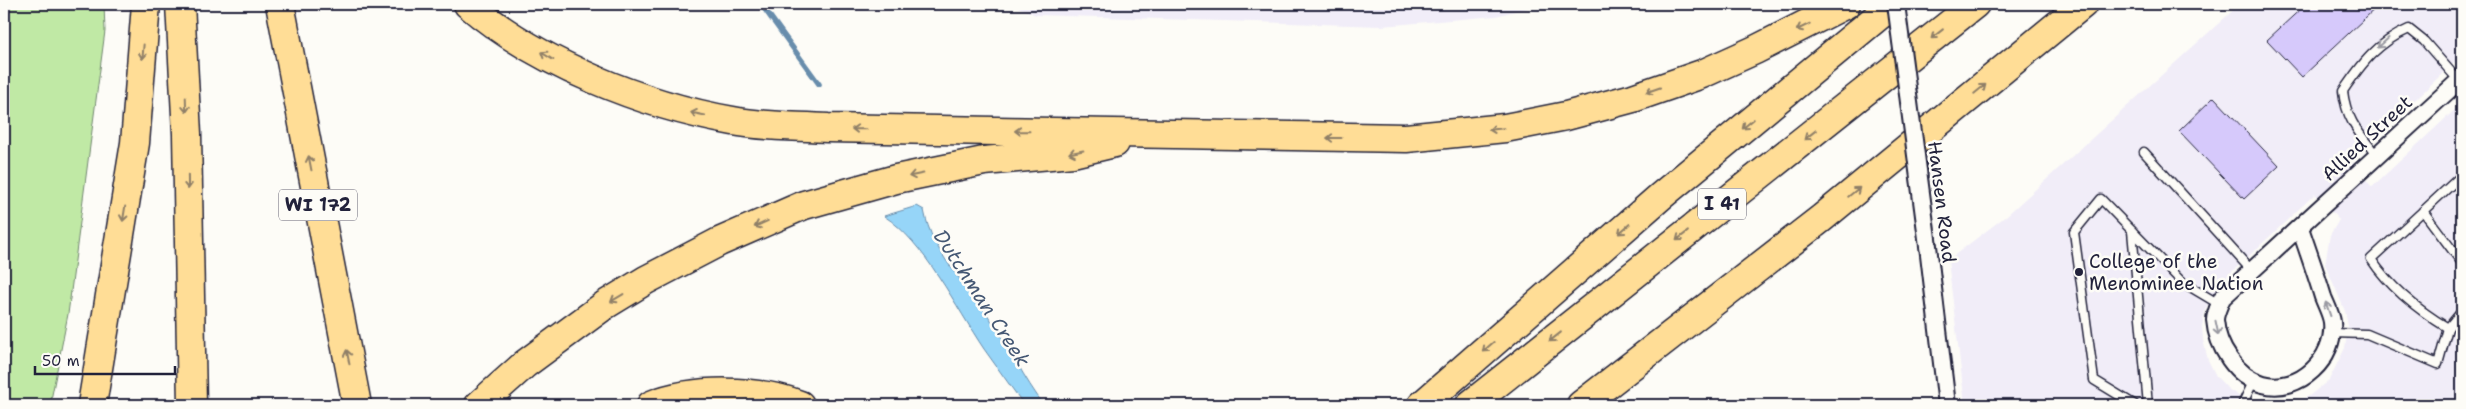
<svg xmlns="http://www.w3.org/2000/svg" width="2466" height="409" viewBox="0 0 2466 409" font-family="'Shantell Sans',sans-serif">
  <rect width="100%" height="100%" fill="#fdfcf7"/>
  <filter id="ink" filterUnits="userSpaceOnUse"><feTurbulence type="fractalNoise" baseFrequency=".02" numOctaves="2"/><feDisplacementMap in="SourceGraphic" scale="10" xChannelSelector="R" yChannelSelector="G"/><feConvolveMatrix kernelMatrix="1 2 1 2 8 2 1 2 1" color-interpolation-filters="sRGB"/></filter>
  <g filter="url(#ink)">
    <g fill="#f1edf8" fill-rule="evenodd">
      <polygon points="1011,4 1543,4 1496,16 1382,26 1036,15"/>
      <path d="M2240 4H2462V55L2351 161 2372 187 2462 103V405H1965L1948 260 2006 216ZM2315 194 2339 220 2330 235 2325 264 2345 311 2348 326 2345 348 2329 380 2309 396 2290 404H2259L2242 398 2228 389 2216 376 2208 360 2203 340 2202 326 2205 310 2220 283Z"/>
    </g>
    <polygon fill="#c0e9a5" stroke="#718670" points="4,4 104,4 105,31 68,314 50,405 4,405 4,88 10,78 4,62"/>
    <path fill="#96d5f8" stroke="#688dac" d="M917 206 924 210C932 254 967 284 991 320 1010 348 1024 379 1044 405H1024C1011 386 997 368 984 349 957 309 924 241 884 216Z"/>
    <g fill="none" stroke-linecap="round" stroke-linejoin="round">
      <polyline stroke="#688dac" stroke-width="5.5" points="761,4 819,84"/>
    </g>
    <g fill="#d6c9fb" stroke="#22223b">
      <polygon points="2306,4 2380,4 2302,77 2267,40"/>
      <polygon points="2214,97 2279,166 2244,199 2179,131"/>
    </g>
    <g fill="none" stroke-linecap="round" stroke-linejoin="round">
      <g stroke="#22223b" stroke-width="11">
        <g id="lane">
          <polyline points="2458,4 2462,8"/>
          <polyline points="2144,152 2252,271"/>
          <path d="M2377 156C2360 134 2346 120 2343 91 2362 63 2377 43 2409 29L2424 41 2459 81"/>
          <path d="M2462 175 2371 259C2391 289 2418 310 2448 328L2462 311"/>
          <polyline points="2423,211 2462,263"/>
          <polyline points="2132,231 2148,405"/>
          <polyline points="2331,333 2367,334 2438,364 2448,328"/>
          <polyline points="2135,405 2094,380 2074,232 2101,199 2182,282 2219,304"/>
          <polyline points="2242,405 2254,380"/>
        </g>
      </g>
      <g stroke="#22223b" stroke-width="20">
        <g id="street">
          <path d="M2300 228C2308 251 2316 274 2323 297 2326 305 2331 314 2332 322 2336 358 2299 394 2263 384 2236 377 2217 346 2215 320 2215 313 2220 304 2222 298L2462 78"/>
          <polyline points="1928,246 1947,405"/>
        </g>
      </g>
      <g stroke="#22223b" stroke-width="31">
        <g id="highway">
          <polyline points="180,4 187,134 192,405"/>
          <polyline points="280,4 357,405"/>
          <path d="M468 4C537 63 643 105 733 121 764 127 797 126 828 128L1406 138 1505 128 1566 116 1633 98 1702 74 1755 50 1846 4"/>
          <polyline points="92,405 135,143 146,4"/>
          <polyline points="479,405 525,364 605,305 646,280 719,242 804,205 896,179 984,161 1073,153 1115,143"/>
          <path d="M651 405C693 388 758 389 800 405"/>
          <polyline points="1422,405 1661,196 1893,4"/>
          <polyline points="1470,405 1975,4"/>
          <polyline points="1581,405 1822,218 2083,4"/>
        </g>
      </g>
      <use href="#lane" stroke="#fdfcf7" stroke-width="8"/>
      <use href="#street" stroke="#fdfcf7" stroke-width="16"/>
      <use href="#highway" stroke="#ffdd96" stroke-width="28"/>
      <g stroke="#22223b" stroke-width="20" stroke-linecap="butt">
        <polyline id="street-bridge" points="1896,4 1928,246"/>
      </g>
      <use href="#street-bridge" stroke="#fdfcf7" stroke-width="16"/>
    </g>
    <defs><path id="oneway-shaft" d="M-6 0H5M1.5-3L5.5 0L1.5 3" fill="none" stroke-width="1.6" stroke-linecap="round" stroke-linejoin="round" transform="scale(1.25)"/></defs>
    <g stroke="#908068">
      <use href="#oneway-shaft" transform="translate(1803 27) rotate(154)"/>
      <use href="#oneway-shaft" transform="translate(1937 34) rotate(142)"/>
      <use href="#oneway-shaft" transform="translate(143 52) rotate(95)"/>
      <use href="#oneway-shaft" transform="translate(547 56) rotate(-148)"/>
      <use href="#oneway-shaft" transform="translate(1980 89) rotate(-39)"/>
      <use href="#oneway-shaft" transform="translate(1653 90) rotate(161)"/>
      <use href="#oneway-shaft" transform="translate(186 105) rotate(88)"/>
      <use href="#oneway-shaft" transform="translate(698 114) rotate(-169)"/>
      <use href="#oneway-shaft" transform="translate(1748 124) rotate(140)"/>
      <use href="#oneway-shaft" transform="translate(859 129) rotate(-179)"/>
      <use href="#oneway-shaft" transform="translate(1496 129) rotate(174)"/>
      <use href="#oneway-shaft" transform="translate(1022 131) rotate(-179)"/>
      <use href="#oneway-shaft" transform="translate(1810 135) rotate(142)"/>
      <use href="#oneway-shaft" transform="translate(1334 138) rotate(-180)"/>
      <use href="#oneway-shaft" transform="translate(1076 152) rotate(169)"/>
      <use href="#oneway-shaft" transform="translate(310 163) rotate(-101)"/>
      <use href="#oneway-shaft" transform="translate(916 175) rotate(169)"/>
      <use href="#oneway-shaft" transform="translate(188 182) rotate(89)"/>
      <use href="#oneway-shaft" transform="translate(1854 192) rotate(-39)"/>
      <use href="#oneway-shaft" transform="translate(124 214) rotate(99)"/>
      <use href="#oneway-shaft" transform="translate(761 224) rotate(156)"/>
      <use href="#oneway-shaft" transform="translate(1624 229) rotate(139)"/>
      <use href="#oneway-shaft" transform="translate(1682 236) rotate(142)"/>
      <use href="#oneway-shaft" transform="translate(617 298) rotate(149)"/>
      <use href="#oneway-shaft" transform="translate(1555 337) rotate(142)"/>
      <use href="#oneway-shaft" transform="translate(1488 347) rotate(139)"/>
      <use href="#oneway-shaft" transform="translate(348 357) rotate(-101)"/>
    </g>
    <g stroke="#9a9aa2">
      <use href="#oneway-shaft" transform="translate(2383 43) rotate(138)"/>
      <use href="#oneway-shaft" transform="translate(2328 309) rotate(-109)"/>
      <use href="#oneway-shaft" transform="translate(2217 328) rotate(78)"/>
    </g>
  </g>
  <circle fill="#22223b" stroke="#fdfcf7" stroke-width="2" cx="2079" cy="272" r="5"/>
  <g text-anchor="middle" dominant-baseline="central" stroke-width="5" stroke-linejoin="round" paint-order="stroke">
    <g fill="#fdfcf7" stroke="#646373" stroke-width="1">
      <rect x="1698" y="188.5" width="48" height="31" rx="4"/>
      <rect x="279" y="189.5" width="78" height="31" rx="4"/>
    </g>
    <g font-size="18" font-weight="bold" fill="#22223b">
      <text x="1722" y="204">I 41</text>
      <text x="318" y="205">WI 172</text>
    </g>
    <g font-size="19" fill="#22223b" stroke="#fdfcf7">
      <text transform="translate(2367 138) rotate(-43)">Allied Street</text>
      <text transform="translate(1942 202) rotate(83)">Hansen Road</text>
    </g>
    <g font-size="19" fill="#22223b" stroke="#fdfcf7" text-anchor="start">
      <text x="2089" y="261">College of the<tspan x="2089" dy="22">Menominee Nation</tspan></text>
    </g>
    <g font-size="20" font-style="italic" fill="#455874" stroke="#fdfcf7">
      <text transform="translate(982 298) rotate(57)">Dutchman Creek</text>
    </g>
  </g>
  <rect width="2466" height="409" fill="none" stroke="#fdfcf7" stroke-width="20"/>
  <rect x="10" y="10" width="2446" height="389" fill="none" stroke="#22223b" stroke-width="2" filter="url(#ink)"/>
  <path d="M35 366v8h140v-8" fill="none" stroke="#22223b" stroke-width="2.5"/>
  <text x="42" y="366" font-size="15" fill="#22223b" stroke="#fdfcf7" stroke-width="4" paint-order="stroke">50 m</text>
</svg>
